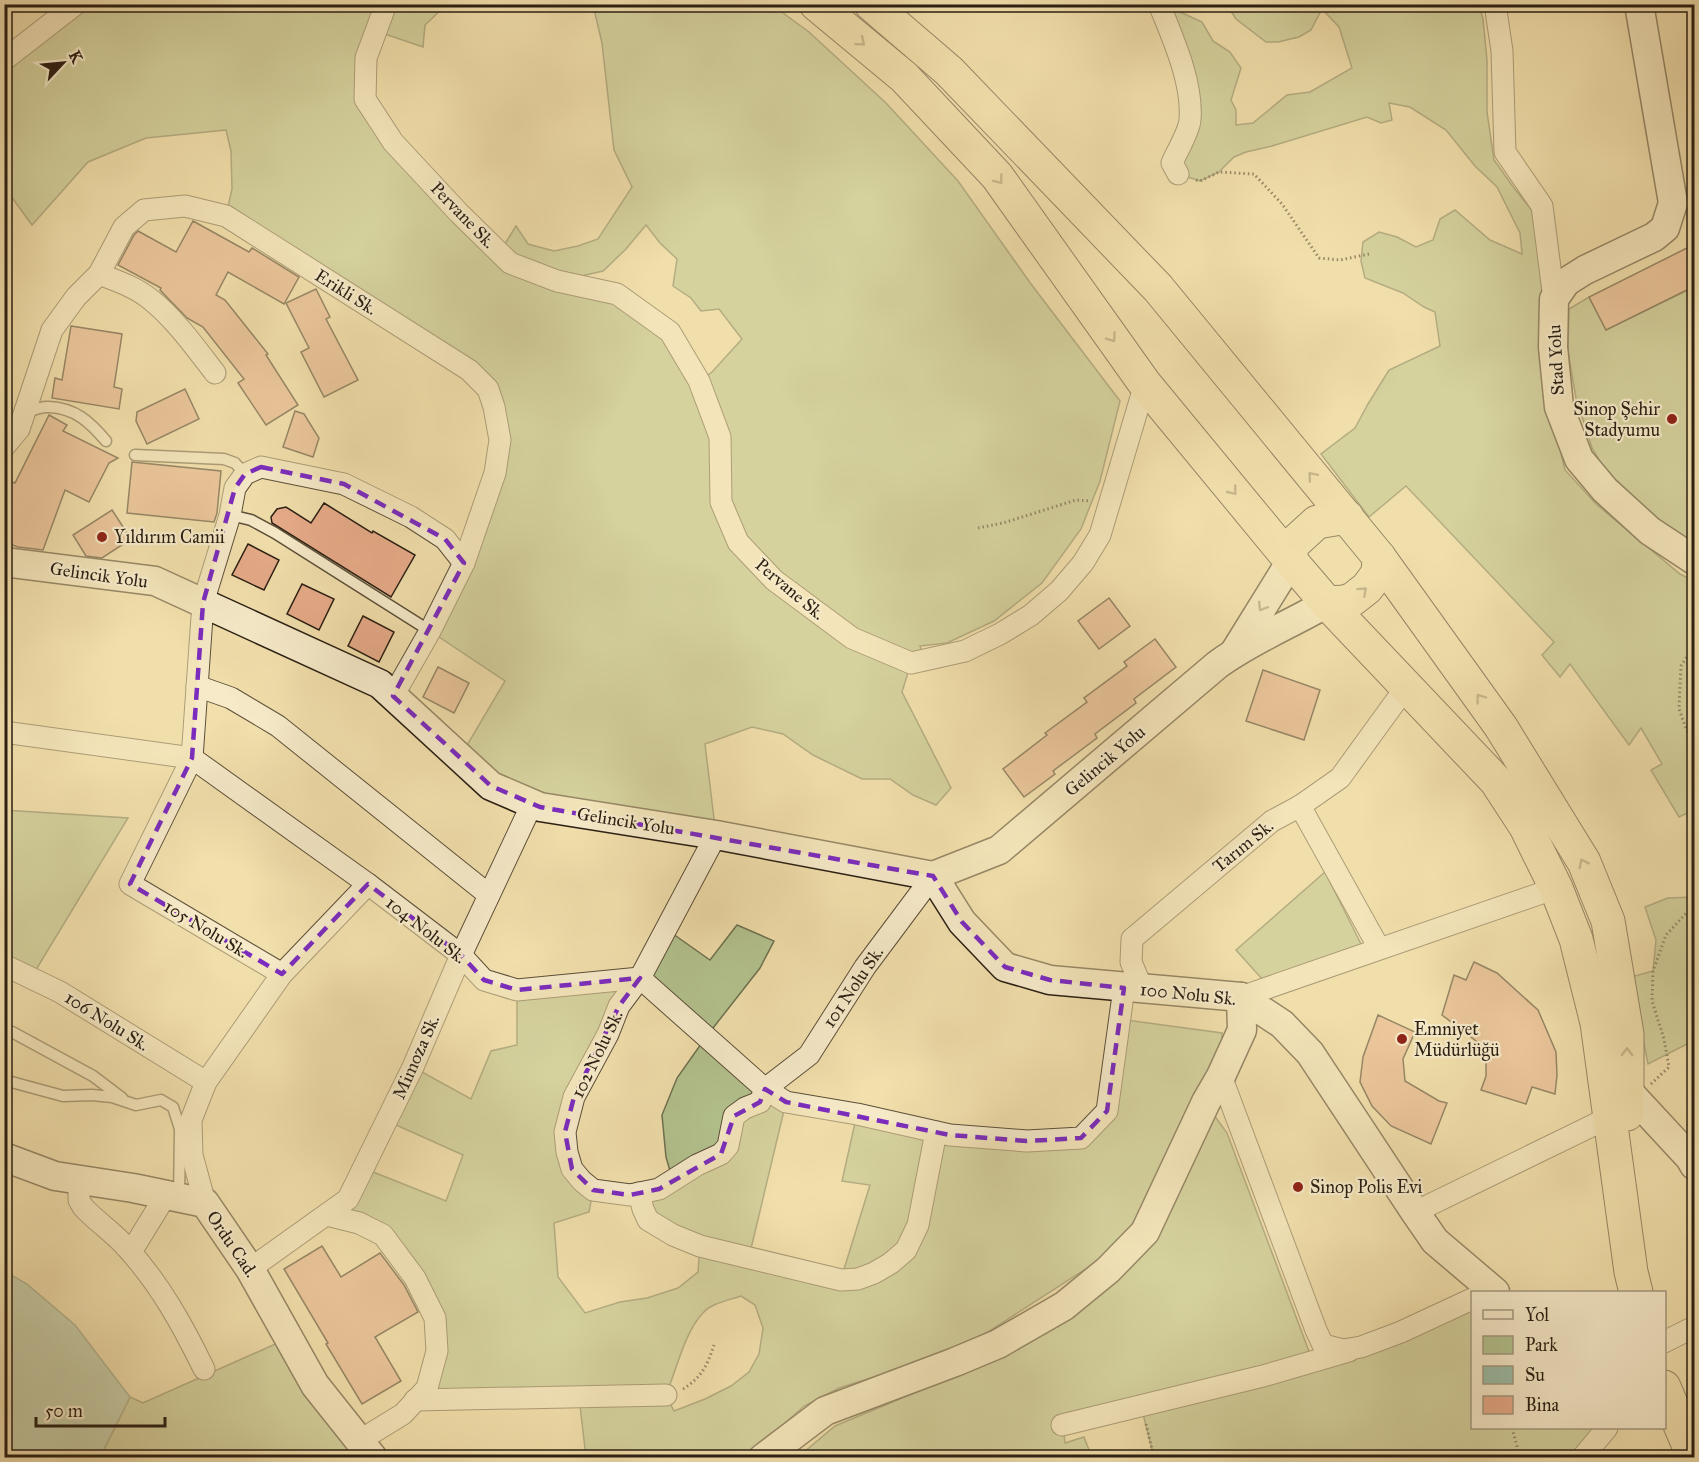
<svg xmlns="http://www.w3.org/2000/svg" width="1699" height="1462" viewBox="0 0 1699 1462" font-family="'IM FELL Great Primer',serif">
  <rect width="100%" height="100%" fill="#f1dfac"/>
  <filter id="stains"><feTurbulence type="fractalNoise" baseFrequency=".00333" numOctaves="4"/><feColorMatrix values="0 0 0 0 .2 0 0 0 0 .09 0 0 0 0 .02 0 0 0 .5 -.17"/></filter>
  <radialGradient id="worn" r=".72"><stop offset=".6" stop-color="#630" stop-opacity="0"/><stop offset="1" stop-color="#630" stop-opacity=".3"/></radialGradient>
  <g fill="#b3c38f" stroke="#6e7151" stroke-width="1.5" fill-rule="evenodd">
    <path d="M76 5H446L425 25 423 47 376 31 365 99 500 252 516 226 528 244 554 251 578 246 598 239 632 187 614 150 602 43 593 5H772L809 32 886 103 958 181 1031 284 1120 401 1100 481 1081 529 1042 583 994 621 947 643 920 646 925 660 911 663 902 692 951 788 936 805 913 795 890 779H862L813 755 783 734 752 727 705 744 716 835 540 807 460 757 505 681 430 631 495 473 488 389 226 216 232 189 231 151 226 130 146 138 88 162 32 225 5 188 4 60ZM646 225 660 243 677 259 673 286 691 298 701 311 719 309 742 339 712 372 699 381 670 332 617 294 559 281 603 271 626 249Z"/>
    <polygon points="1227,5 1479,5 1483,19 1487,60 1487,112 1494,160 1514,188 1538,218 1540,237 1542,300 1550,410 1565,470 1596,504 1680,574 1694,581 1694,810 1679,817 1651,770 1662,764 1641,728 1629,745 1570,664 1560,677 1542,655 1554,642 1406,486 1369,517 1321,454 1355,428 1368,404 1389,370 1440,346 1435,312 1424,307 1403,293 1365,278 1361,261 1363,242 1379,232 1397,237 1416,247 1433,240 1440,219 1455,210 1490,240 1522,254 1520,233 1497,187 1475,166 1446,130 1410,107 1389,103 1392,120 1381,123 1367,117 1272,146 1246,152 1234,157 1219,172 1200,181 1178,174 1190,122 1160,8 1178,11 1202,22 1213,41 1230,52 1241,68 1231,100 1236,110 1236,125 1253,123 1287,95 1310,92 1352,68 1339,27 1322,9 1311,30 1299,37 1278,42 1266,42 1236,19"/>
    <polygon points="1694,287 1694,554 1614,485 1592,448 1576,398 1568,352 1569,309 1589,297 1606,330"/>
    <polygon points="4,810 128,818 31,978 5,965"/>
    <polygon points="1325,872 1361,944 1262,979 1236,950"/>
    <polygon points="1694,897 1694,1055 1687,1044 1648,1064 1631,977 1653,971 1656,940 1645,907 1668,898"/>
    <path d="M737 925 774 941 760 968 706 1037 786 1102 749 1257 841 1279 870 1185 842 1181 857 1114 950 1135 1081 1138 1107 1111 1119 1019 1222 1033 1221 1056 1132 1225 1098 1261 988 1332 922 1362 839 1388 804 1406 763 1443 741 1457H586L579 1397 415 1400 435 1318 383 1235 327 1215 363 1168 446 1201 463 1155 387 1121 413 1067 471 1099 491 1051 517 1045V990L640 978 666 929 710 960ZM640 978 706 1037 677 1078 662 1115 666 1157 673 1181 643 1209 700 1246 698 1272 678 1288 647 1298 620 1302 585 1313 558 1277 554 1223 589 1212 593 1190 565 1132ZM741 1296 755 1305 763 1328 759 1354 749 1372 731 1386 705 1399 674 1411 666 1395C676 1371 685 1331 703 1313 711 1303 730 1300 741 1296Z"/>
    <polygon points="1214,1115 1227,1133 1313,1362 1472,1299 1472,1428 1607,1428 1582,1457 1154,1457 1141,1406 1063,1425 1065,1443 1084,1437 1089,1450 1087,1457 797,1458 835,1426 945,1380 1070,1319 1115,1282"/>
    <polygon points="289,1338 373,1458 100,1458 130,1397 143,1403"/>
  </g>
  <polygon fill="#9bbda7" stroke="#6e7e6c" stroke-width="1.5" points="4,1271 27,1284 75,1325 130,1397 100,1457 5,1457"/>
  <g fill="#e7ab89" stroke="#2a1f13" stroke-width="1.5">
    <polygon points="193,221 249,252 252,248 299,277 284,304 228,272 216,295 225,300 268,354 266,355 298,405 266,425 238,383 244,379 203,327 187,318 160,290 161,288 118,265 134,235 138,231 176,252"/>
    <polygon points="1695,244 1695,286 1606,330 1589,297"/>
    <polygon points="316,289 330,317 326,319 358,380 324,397 301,352 309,348 286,303"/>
    <polygon points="71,326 122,334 114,387 122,389 119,409 52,398 55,378 62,380"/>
    <polygon points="185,389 199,419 147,444 136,421 137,412"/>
    <polygon points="295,411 304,414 319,438 313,457 283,447"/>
    <polygon points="49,415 67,425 63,431 118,458 109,463 89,502 65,490 43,550 18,547 4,542 4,479 15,483"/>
    <polygon points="132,462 221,471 217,513 214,522 127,513"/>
    <polygon points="324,503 372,533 373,531 415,555 391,597 272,523 271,517 277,509 286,507 311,523"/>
    <polygon points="112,510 131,539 102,558 86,556 73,535"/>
    <polygon points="248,544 279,560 264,590 232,575"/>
    <polygon points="302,584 334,599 319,630 287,614"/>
    <polygon points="1109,598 1130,626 1099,649 1078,621"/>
    <polygon points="363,616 394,632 379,662 348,646"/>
    <polygon points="1155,639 1176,667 1134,699 1136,703 1095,734 1097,738 1053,771 1055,774 1024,797 1003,769 1047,735 1045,733 1087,702 1084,698 1127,666 1124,662"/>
    <polygon points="438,667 469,683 454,713 423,697"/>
    <polygon points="1263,670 1320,690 1304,740 1246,721"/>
    <polygon points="1474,962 1497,973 1538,1010 1556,1052 1557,1075 1555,1094 1532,1087 1526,1104 1481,1090 1486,1076 1486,1059 1476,1041 1442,1015 1454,975 1466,980"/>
    <polygon points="1378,1015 1415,1032 1403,1059 1405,1081 1439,1101 1447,1103 1431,1144 1391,1126 1372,1106 1360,1082 1363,1057"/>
    <polygon points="322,1246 341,1277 380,1253 404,1285 418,1312 375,1337 401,1381 362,1404 326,1344 328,1343 284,1269"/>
  </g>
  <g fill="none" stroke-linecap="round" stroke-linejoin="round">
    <g stroke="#5c4f39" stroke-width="13">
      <g id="lane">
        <path d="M25 413C33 410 41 406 49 407 75 408 90 422 106 441"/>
        <polyline points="135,455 224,459 235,463 245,474"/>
        <polyline points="230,515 251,520 275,533 430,631"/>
        <polyline points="12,1032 93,1076 122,1098"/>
        <polyline points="4,1080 63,1096 92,1095 112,1097 136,1105 161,1100 173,1107 180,1129 179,1197"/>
      </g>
    </g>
    <g stroke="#5c4f39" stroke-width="23">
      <g id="street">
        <polyline points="386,4 366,58 365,99 393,142 459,213 510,263 557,281 617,294 670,332 699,381 720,437 721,502 738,542 774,580 852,638 911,663 965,651 1000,634 1031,615 1059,591 1083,563 1100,535 1145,384"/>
        <path d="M1159 4C1173 39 1193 82 1190 120 1189 132 1177 151 1172 163L1178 174"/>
        <polyline points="1495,4 1502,51 1505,152 1542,206 1554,299"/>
        <polyline points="4,60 76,4"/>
        <path d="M99 274C117 281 135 287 150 299 175 319 195 347 215 373"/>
        <polyline points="4,447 19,429 52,330 76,297 99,274 124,227 144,210 185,206 226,216 469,370 488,389 494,407 500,440 495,473 464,563 430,631 393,696"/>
        <polyline points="197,686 231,698 278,726 489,895"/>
        <polyline points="4,732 192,758 368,884 461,955 484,980 517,990 640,978"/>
        <polyline points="1300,806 1379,948"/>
        <polyline points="716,835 640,978 619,1006 608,1034 574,1097 565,1132 567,1152 572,1169 582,1181 593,1190 630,1195 659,1189 697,1165 721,1154 728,1146 734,1116 745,1108 760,1102 765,1089 809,1055 865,967 933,876"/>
        <polyline points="4,965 60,992 206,1082"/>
        <polyline points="282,974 130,884 192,758 203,603 230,515 235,488 245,474 261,467 344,484 411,517 445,539 464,563"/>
        <polyline points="640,978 765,1089 786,1102 857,1114 950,1135 1027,1141 1081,1138 1107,1111 1124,988"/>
        <polyline points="1142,988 1131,962 1132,939 1272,821 1300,806 1340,778 1406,687"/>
        <polyline points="1241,997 1556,888"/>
        <polyline points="1221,1076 1316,1330 1323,1345 1343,1350 1361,1347 1401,1332 1472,1299"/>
        <path d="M79 1180V1200L83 1207C97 1222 114 1233 127 1248 160 1284 183 1326 204 1369"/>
        <polyline points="639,1193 643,1209 648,1220 673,1235 700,1246 841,1280 858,1279 874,1273 891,1263 906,1250 918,1225 936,1132"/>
        <polyline points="205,1203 192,1155 191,1120 206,1082 282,974 368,884"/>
        <polyline points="1415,1212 1610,1117"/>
        <polyline points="327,1215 359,1223 383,1235 415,1278 435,1318 437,1351 427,1388 403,1414 359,1441"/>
        <polyline points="131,1252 166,1195"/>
        <polyline points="250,1269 348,1199 413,1067 461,955 532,804"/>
        <polyline points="1664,1342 1694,1327"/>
        <polyline points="415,1400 666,1395"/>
        <polyline points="1062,1425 1263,1376 1349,1351"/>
        <polyline points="1582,1458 1607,1428"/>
      </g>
    </g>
    <g stroke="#2a1f13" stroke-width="31">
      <g id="secondary">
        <polyline points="1639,4 1673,203 1665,228 1654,237 1585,270 1566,282 1554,299 1553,347 1559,407 1579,459 1605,490 1650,531 1694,560"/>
        <path d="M4 562 155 581 203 603 380 684 491 786 540 807 716 835 933 876 999 850 1217 665C1251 640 1291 624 1327 603"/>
        <polyline points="1234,653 1291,561"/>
        <polyline points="933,876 962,922 1005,967 1050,980 1241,997 1282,1024 1310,1053 1415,1212 1435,1241 1495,1292"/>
        <polyline points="1627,1090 1690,1158 1694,1165"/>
        <polyline points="4,1157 55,1176 133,1188 205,1203 250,1269 315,1385 373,1458"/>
        <polyline points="763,1458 825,1411 955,1362 998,1344 1064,1306 1108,1270 1145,1232 1206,1102 1221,1076 1242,1030 1241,997"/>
      </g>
    </g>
    <g stroke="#2a1f13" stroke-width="35">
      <g id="highway">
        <polyline points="816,4 904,77 997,176 1145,384 1291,561 1327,603 1496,781 1526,827 1556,888 1576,939 1597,1023 1631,1272 1636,1292"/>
        <polyline points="871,4 949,71 1158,288 1379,557 1501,727 1584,862 1608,921 1627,1034 1627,1114"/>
        <polyline points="1291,561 1291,550 1294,543 1317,522 1347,517"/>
        <polyline points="1327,603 1345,602 1353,599 1367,588 1378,573 1379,557"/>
        <polyline points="1664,1387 1694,1458"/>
      </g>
    </g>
    <g stroke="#2a1f13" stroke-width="3" stroke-dasharray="1.5 3" stroke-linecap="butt">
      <polyline points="1181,10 1199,4"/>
      <polyline points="1196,180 1200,181 1219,172 1254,174 1282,204 1319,258 1340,260 1369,254"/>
      <polyline points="978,528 1003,523 1076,500 1090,501"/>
      <polyline points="1694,641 1690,652 1681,666 1679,709 1694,750"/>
      <polyline points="1651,1084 1669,1067 1664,1039 1652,1001 1653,971 1666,935 1691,908 1694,910"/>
      <path d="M683 1389C702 1377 707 1366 714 1345"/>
      <polyline points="1146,1424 1154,1458"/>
      <polyline points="1512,1428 1518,1450 1518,1458"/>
    </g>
    <use href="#lane" stroke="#f6eac9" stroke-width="10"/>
    <use href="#street" stroke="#f6eac9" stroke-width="21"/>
    <use href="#secondary" stroke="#f6eac9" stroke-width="28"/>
    <use href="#highway" stroke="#f1dfac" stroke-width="33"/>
  </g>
  <defs><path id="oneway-chevron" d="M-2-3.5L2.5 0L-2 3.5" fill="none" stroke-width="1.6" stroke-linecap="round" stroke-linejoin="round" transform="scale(1.5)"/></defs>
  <g stroke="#978967">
    <use href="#oneway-chevron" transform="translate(861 42) rotate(40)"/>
    <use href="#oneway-chevron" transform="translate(999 180) rotate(52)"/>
    <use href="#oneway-chevron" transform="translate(1112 338) rotate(55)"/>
    <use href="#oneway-chevron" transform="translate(1312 476) rotate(-130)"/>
    <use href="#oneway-chevron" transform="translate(1233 491) rotate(51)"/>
    <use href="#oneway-chevron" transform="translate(1363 591) rotate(-42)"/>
    <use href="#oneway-chevron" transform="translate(1480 698) rotate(-126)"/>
    <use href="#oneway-chevron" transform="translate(1583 863) rotate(-117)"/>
    <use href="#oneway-chevron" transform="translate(1627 1052) rotate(-90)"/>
  </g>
  <use stroke="#9a8f77" href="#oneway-chevron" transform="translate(1262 607) rotate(122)"/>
  <path d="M0 0H1699V1462H0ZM261 467 344 484 445 539 464 563 393 696 491 786 540 807 933 876 962 922 1005 967 1050 980 1124 988 1107 1111 1081 1138 1027 1141 950 1135 786 1102 765 1089 760 1102 734 1116 721 1154 659 1189 630 1195 593 1190 572 1169 565 1132 574 1097 619 1006 640 978 517 990 484 980 461 955 368 884 282 974 130 884 192 758 203 603 235 488 245 474Z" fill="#f1dfac" fill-opacity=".55" fill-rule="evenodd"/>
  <path fill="none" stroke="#7b2cbf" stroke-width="4.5" stroke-dasharray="12 8" stroke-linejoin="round" d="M261 467 344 484 445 539 464 563 393 696 491 786 540 807 933 876 962 922 1005 967 1050 980 1124 988 1107 1111 1081 1138 1027 1141 950 1135 786 1102 765 1089 760 1102 734 1116 721 1154 659 1189 630 1195 593 1190 572 1169 565 1132 574 1097 619 1006 640 978 517 990 484 980 461 955 368 884 282 974 130 884 192 758 203 603 235 488 245 474Z"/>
  <g fill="#8f2418" stroke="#f6eac9" stroke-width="2">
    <circle cx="1672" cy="419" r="6"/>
    <circle cx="102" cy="537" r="6"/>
    <circle cx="1402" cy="1039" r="6"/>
    <circle cx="1298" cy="1187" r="6"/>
  </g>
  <g text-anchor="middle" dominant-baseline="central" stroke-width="4.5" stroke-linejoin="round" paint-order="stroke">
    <g font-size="18" fill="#2a1f13" stroke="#f6eac9">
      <text transform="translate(463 215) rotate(46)">Pervane Sk.</text>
      <text transform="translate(346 292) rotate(32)">Erikli Sk.</text>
      <text transform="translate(1556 360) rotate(-93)">Stad Yolu</text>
      <text transform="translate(99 575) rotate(8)">Gelincik Yolu</text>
      <text transform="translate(790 589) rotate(40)">Pervane Sk.</text>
      <text transform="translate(1105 761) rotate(-40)">Gelincik Yolu</text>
      <text transform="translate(626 821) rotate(9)">Gelincik Yolu</text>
      <text transform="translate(1243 846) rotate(-39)">Tarım Sk.</text>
      <text transform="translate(206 929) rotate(31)">105 Nolu Sk.</text>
      <text transform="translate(426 930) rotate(38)">104 Nolu Sk.</text>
      <text transform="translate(853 987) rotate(-56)">101 Nolu Sk.</text>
      <text transform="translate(1188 994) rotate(6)">100 Nolu Sk.</text>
      <text transform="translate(107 1021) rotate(32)">106 Nolu Sk.</text>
      <text transform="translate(597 1054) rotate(-64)">102 Nolu Sk.</text>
      <text transform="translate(416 1057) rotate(-66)">Mimoza Sk.</text>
      <text transform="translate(232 1244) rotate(56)">Ordu Cad.</text>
    </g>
    <g font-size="18" fill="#2a1f13" stroke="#f6eac9" text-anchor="start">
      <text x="1660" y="409" text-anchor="end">Sinop Şehir<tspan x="1660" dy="21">Stadyumu</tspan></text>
      <text x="114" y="537">Yıldırım Camii</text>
      <text x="1414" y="1029">Emniyet<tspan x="1414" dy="21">Müdürlüğü</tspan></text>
      <text x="1310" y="1187">Sinop Polis Evi</text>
    </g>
  </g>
  <rect width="1699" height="1462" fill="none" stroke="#f1dfac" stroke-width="24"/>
  <rect x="6" y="6" width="1687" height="1450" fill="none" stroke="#2a1f13" stroke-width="3"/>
  <rect x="12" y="12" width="1675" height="1438" fill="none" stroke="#2a1f13" stroke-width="1.5"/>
  <rect x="1471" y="1291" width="195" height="138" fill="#f6eac9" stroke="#a49980" stroke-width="1.5"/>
  <rect x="1483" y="1310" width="30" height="9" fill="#f6eac9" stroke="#a49980" stroke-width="1.5"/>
  <text x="1525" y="1321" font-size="18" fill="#2a1f13">Yol</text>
  <rect x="1483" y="1336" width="30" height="18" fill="#b3c38f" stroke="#a49980" stroke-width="1.5"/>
  <text x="1525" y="1351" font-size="18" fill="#2a1f13">Park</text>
  <rect x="1483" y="1366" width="30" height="18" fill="#9bbda7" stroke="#a49980" stroke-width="1.5"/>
  <text x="1525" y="1381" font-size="18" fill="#2a1f13">Su</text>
  <rect x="1483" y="1396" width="30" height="18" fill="#e7ab89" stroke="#a49980" stroke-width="1.5"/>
  <text x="1525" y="1411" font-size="18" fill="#2a1f13">Bina</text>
  <g transform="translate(63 63) rotate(64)" stroke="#f6eac9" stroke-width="4.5" paint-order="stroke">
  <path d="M0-4.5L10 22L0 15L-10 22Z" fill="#2a1f13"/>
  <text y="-9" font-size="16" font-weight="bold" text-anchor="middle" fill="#2a1f13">K</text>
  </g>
  <path d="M36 1417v9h129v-9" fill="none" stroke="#2a1f13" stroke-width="3"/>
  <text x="45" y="1417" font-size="18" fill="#2a1f13" stroke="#f6eac9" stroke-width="4.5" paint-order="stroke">50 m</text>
  <rect width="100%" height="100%" filter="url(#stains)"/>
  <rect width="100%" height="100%" fill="url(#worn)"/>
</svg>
